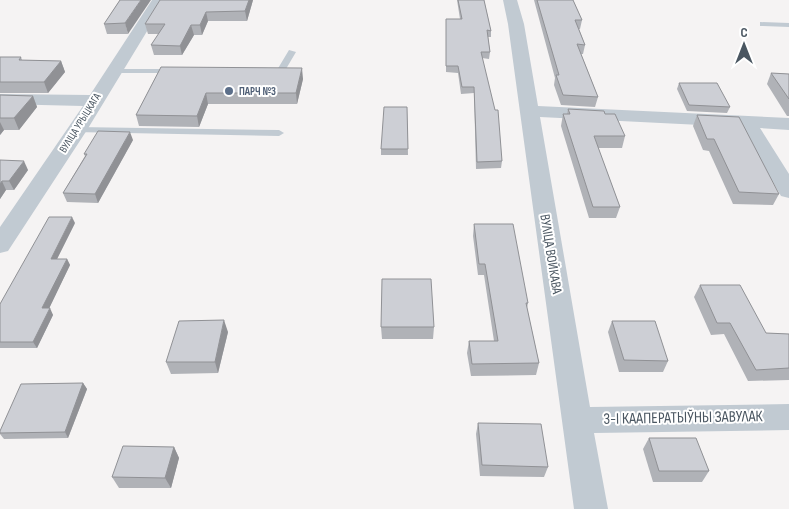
<svg xmlns="http://www.w3.org/2000/svg" width="789" height="509" viewBox="0 0 789 509" font-family="'Sofia Sans Condensed',sans-serif">
  <rect width="100%" height="100%" fill="#f5f3f3"/>
  <g fill="none" stroke-linecap="round" stroke-linejoin="round">
    <g fill="#c1cad2" fill-rule="evenodd">
      <polygon points="760,22 789,23 789,27 763,26 760,26"/>
      <polygon points="289,50 296,52 283,74 266,74 266,70 277,70"/>
      <polygon points="110,69 173,69 177,71 173,73 110,73"/>
      <polygon points="77,127 279,130 284,133 279,136 74,132 72,130"/>
    </g>
    <g fill="#c1cad2" fill-rule="evenodd">
      <polygon points="152,0 166,0 87,130 8,251 0,253 0,227 83,106 0,104 0,94 90,95"/>
      <polygon points="503,0 517,0 524,24 538,106 789,118 789,130 760,128 789,174 789,198 781,196 741,127 540,117 590,407 789,404 789,430 594,433 608,509 574,509 508,24"/>
    </g>
  </g>
  <g fill="#b0b2b7">
    <polygon points="120,0 128,34 107,34 104,24"/>
    <polygon points="253,0 247,21 208,21 202,35 194,35 182,55 154,55 151,45 159,34 148,34 145,24"/>
    <polygon points="457,0 484,0 491,31 491,37 488,37 490,52 489,59 482,58 502,161 501,168 476,169 474,93 461,94 458,73 446,72 446,19 460,19"/>
    <polygon points="534,0 573,0 582,20 580,29 579,29 585,45 583,54 581,54 598,97 595,107 561,105 554,85 555,78"/>
    <polygon points="0,57 21,57 22,60 61,61 65,72 48,93 0,93"/>
    <polygon points="161,67 303,79 297,104 208,104 199,127 139,126 136,115"/>
    <polygon points="771,73 789,74 789,116 787,116 767,84"/>
    <polygon points="679,83 730,107 727,113 687,111 677,89"/>
    <polygon points="0,95 33,96 37,107 19,130 4,130 0,135"/>
    <polygon points="407,107 408,155 381,155 381,149"/>
    <polygon points="568,109 625,136 622,148 598,148 620,207 616,218 589,218 561,126 563,114 567,114"/>
    <polygon points="697,115 779,194 773,205 733,204 709,151 703,150 693,126"/>
    <polygon points="133,140 98,203 67,202 63,193 85,156 84,154"/>
    <polygon points="0,160 28,170 14,190 6,190 0,199"/>
    <polygon points="75,223 57,259 67,259 70,265 49,308 53,315 37,348 0,348 0,304"/>
    <polygon points="474,224 528,303 527,308 539,363 536,375 471,376 467,353 469,341 494,341 484,275 478,275 473,236"/>
    <polygon points="700,285 766,333 789,334 789,380 748,381 724,334 711,335 694,297"/>
    <polygon points="612,321 668,361 663,372 619,372 608,332"/>
    <polygon points="381,327 434,327 433,339 382,339"/>
    <polygon points="228,332 218,373 171,374 166,362"/>
    <polygon points="83,383 87,389 68,438 4,439 0,434 0,431"/>
    <polygon points="478,423 548,467 544,477 480,476 476,434"/>
    <polygon points="649,438 709,471 702,482 653,482 643,449"/>
    <polygon points="174,447 179,458 171,488 119,488 112,477"/>
  </g>
  <g fill="#909195">
    <polygon points="141,0 151,0 128,34 125,23"/>
    <polygon points="249,0 253,0 247,21 245,11"/>
    <polygon points="206,12 208,21 202,35 200,25"/>
    <polygon points="191,25 194,35 182,55 180,46"/>
    <polygon points="61,61 65,72 48,93 44,82"/>
    <polygon points="302,68 303,79 297,104 296,93"/>
    <polygon points="206,93 208,104 199,127 197,116"/>
    <polygon points="33,96 37,107 19,130 14,118"/>
    <polygon points="0,122 4,130 0,135"/>
    <polygon points="130,132 133,140 98,203 95,194"/>
    <polygon points="24,161 28,170 14,190 9,181"/>
    <polygon points="2,181 6,190 0,199 0,184"/>
    <polygon points="72,217 75,223 54,265 51,259"/>
    <polygon points="67,259 70,265 46,315 42,308"/>
    <polygon points="50,308 53,315 37,348 33,342"/>
    <polygon points="224,320 228,332 218,373 215,362"/>
    <polygon points="83,383 87,389 68,438 65,432"/>
    <polygon points="174,447 179,458 171,488 165,478"/>
  </g>
  <g fill="#cdcfd5" stroke="#909195">
    <polygon points="120,0 141,0 125,23 104,24"/>
    <polygon points="160,0 249,0 245,11 206,12 200,25 191,25 180,46 151,45 165,24 145,24"/>
    <polygon points="458,0 484,0 491,31 487,30 490,52 481,52 495,110 498,110 502,161 477,162 474,87 462,87 458,66 446,66 446,19 462,19"/>
    <polygon points="537,0 573,0 582,20 575,20 585,45 577,44 598,97 563,95 556,75 559,75"/>
    <polygon points="0,57 21,57 19,60 61,61 44,82 0,82"/>
    <polygon points="161,67 302,68 296,93 206,93 197,116 136,115"/>
    <polygon points="771,73 789,74 789,99"/>
    <polygon points="679,83 717,83 730,107 689,105"/>
    <polygon points="0,95 33,96 14,118 0,118"/>
    <polygon points="384,107 407,107 408,149 381,149"/>
    <polygon points="568,109 604,111 605,114 615,114 625,136 594,136 620,207 593,207 563,114 570,114"/>
    <polygon points="697,115 739,117 779,194 739,192 714,139 707,139"/>
    <polygon points="98,131 130,132 95,194 63,193 87,154 84,154"/>
    <polygon points="0,160 24,161 9,181 2,181 0,184"/>
    <polygon points="49,217 72,217 51,259 67,259 42,308 50,308 33,342 0,342 0,304"/>
    <polygon points="474,224 513,224 528,303 526,303 539,363 472,364 469,341 498,341 485,264 479,264"/>
    <polygon points="382,279 431,279 434,327 381,327"/>
    <polygon points="700,285 740,285 766,333 789,334 789,368 756,370 730,323 717,323"/>
    <polygon points="224,320 215,362 166,362 179,321"/>
    <polygon points="612,321 655,321 668,361 624,360"/>
    <polygon points="83,383 65,432 0,433 0,431 21,384"/>
    <polygon points="478,423 541,424 548,467 482,465"/>
    <polygon points="649,438 696,438 709,471 659,471"/>
    <polygon points="123,446 174,447 165,478 112,477"/>
  </g>
  <circle fill="#5c6f8a" stroke="#fff" stroke-width="2" cx="229" cy="91" r="5"/>
  <g text-anchor="middle" dominant-baseline="central" stroke-width="4" stroke-linejoin="round" paint-order="stroke">
    <g font-size="11" font-weight="bold" fill="#4e5e75" stroke="#fff" text-anchor="start">
      <text x="239" y="91">ПАРЧ №3</text>
    </g>
    <g font-size="11" fill="#4a5661" stroke="#fff">
      <text transform="translate(80 123) rotate(-58)">ВУЛІЦА УРЫЦКАГА</text>
    </g>
    <g font-size="14" fill="#4a5661" stroke="#fff">
      <text transform="translate(551 254) rotate(81)">ВУЛІЦА ВОЙКАВА</text>
    </g>
    <g font-size="16" fill="#4a5661" stroke="#fff">
      <text transform="translate(683 418) rotate(-1)">3-І КААПЕРАТЫЎНЫ ЗАВУЛАК</text>
    </g>
  </g>
  <g transform="translate(744 45)" stroke="#ffffff" stroke-width="4" paint-order="stroke">
  <path d="M0-4L9 19L0 12L-9 19Z" fill="#4a5661"/>
  <text y="-8" font-size="14" font-weight="bold" text-anchor="middle" fill="#4a5661">С</text>
  </g>
</svg>
